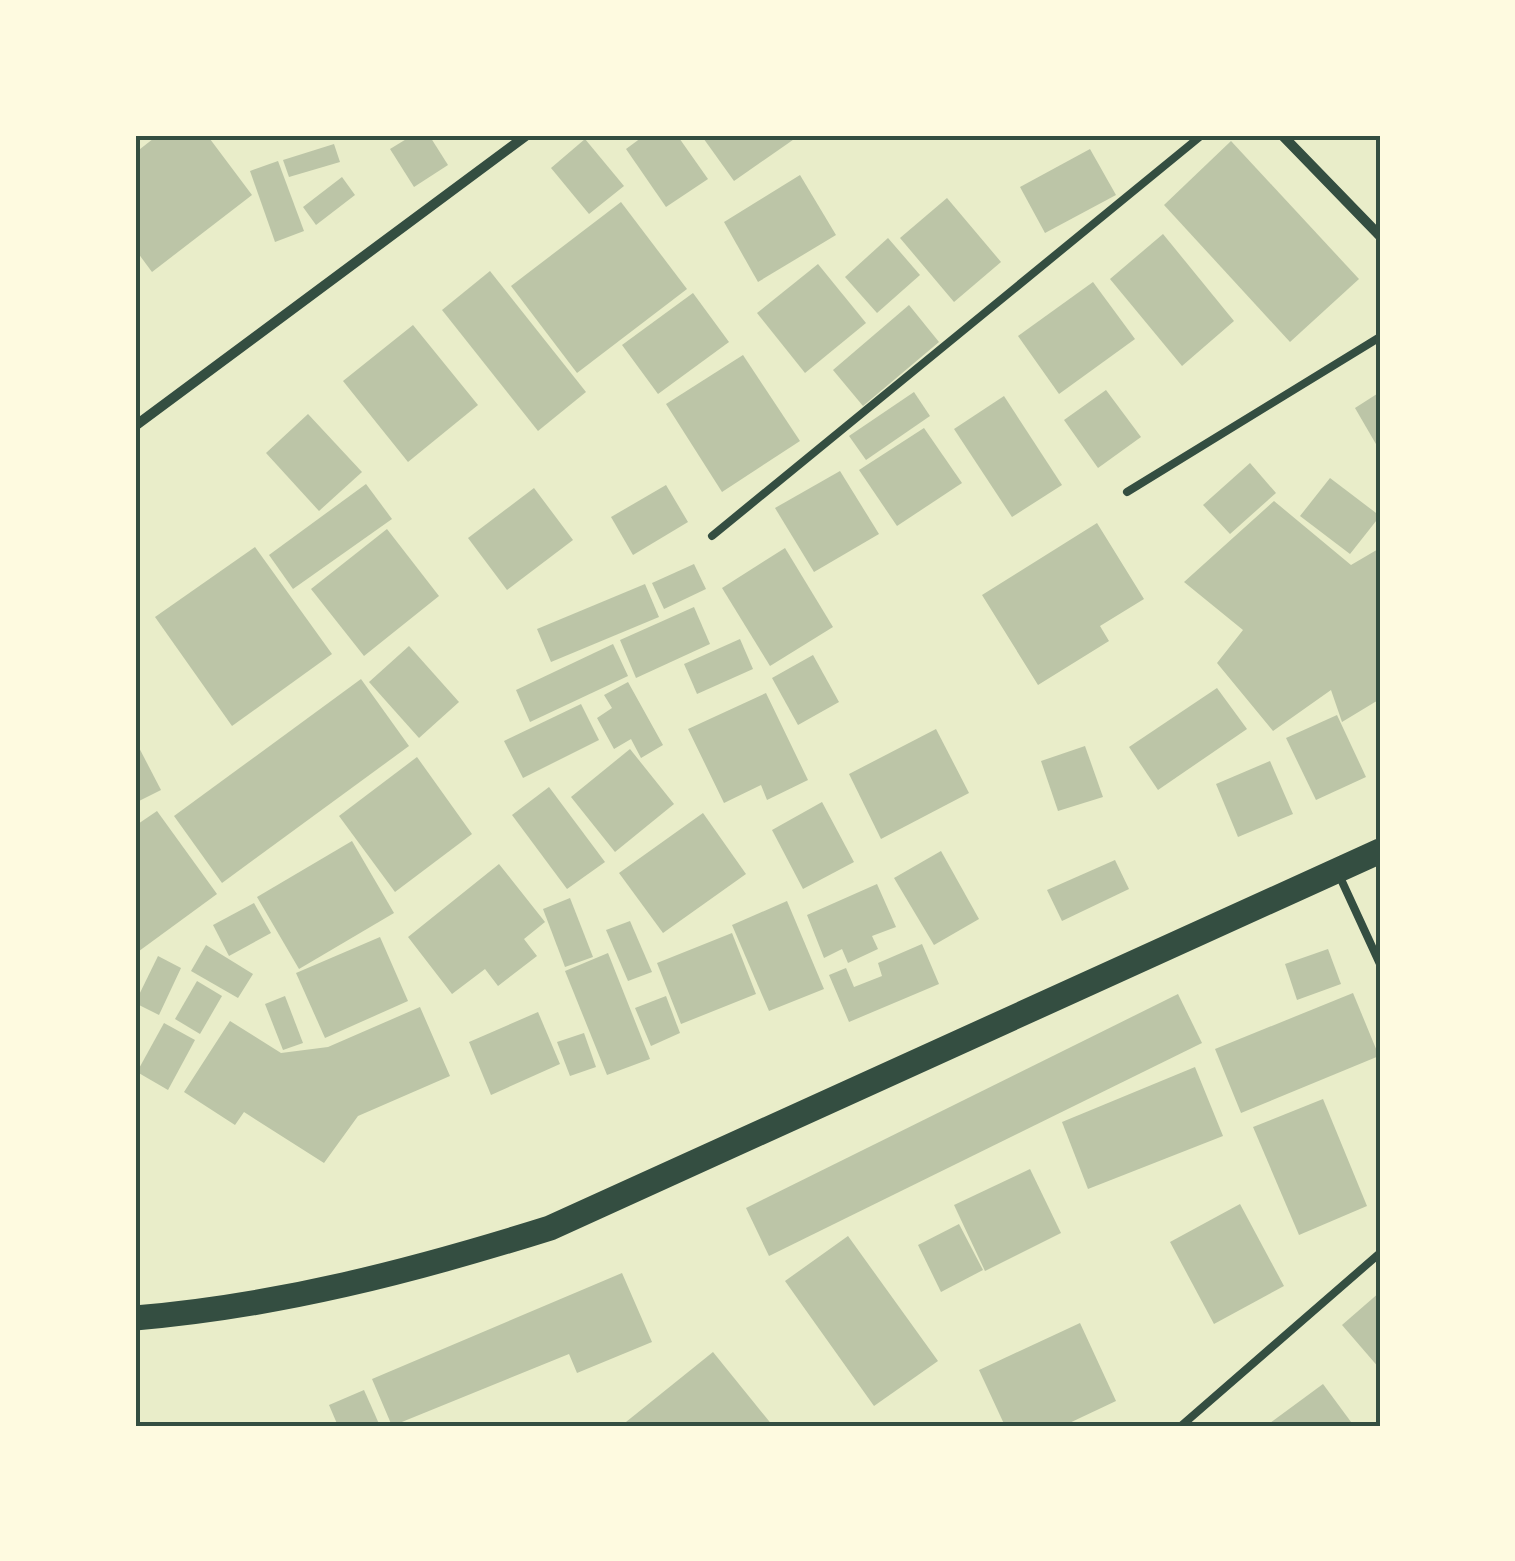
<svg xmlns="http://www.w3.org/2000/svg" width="1515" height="1561" viewBox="0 0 1515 1561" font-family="Mulish,sans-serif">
  <rect width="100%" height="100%" fill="#e9edc9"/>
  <g fill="#bcc5a7">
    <polygon points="158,135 207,135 252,195 152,272 135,249 135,153"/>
    <polygon points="413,135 429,135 448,165 414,187 390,149"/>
    <polygon points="645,135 677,135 708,179 666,207 626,149"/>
    <polygon points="701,135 800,135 734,181"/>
    <polygon points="585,139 624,186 589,214 551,168"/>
    <polygon points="1231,141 1359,279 1290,342 1164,205"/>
    <polygon points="334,144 340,162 289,177 283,160"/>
    <polygon points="1090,149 1116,195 1045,233 1020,187"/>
    <polygon points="278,161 304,231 275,242 250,171"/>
    <polygon points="800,175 836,235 758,282 724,222"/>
    <polygon points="342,177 355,195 316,225 303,207"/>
    <polygon points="947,198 1001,262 954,302 900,238"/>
    <polygon points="621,202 687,289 577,373 511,286"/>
    <polygon points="1163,234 1234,321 1182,366 1110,279"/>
    <polygon points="888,238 920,275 877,313 845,277"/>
    <polygon points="818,264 866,323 805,373 757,313"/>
    <polygon points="490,271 586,392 538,431 442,310"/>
    <polygon points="1093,282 1135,339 1059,394 1018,336"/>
    <polygon points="693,293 729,342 658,394 622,345"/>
    <polygon points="909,305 939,342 863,406 833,370"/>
    <polygon points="413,325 478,405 408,462 343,381"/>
    <polygon points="743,355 800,441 722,492 666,404"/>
    <polygon points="1106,390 1141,437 1098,468 1064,420"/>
    <polygon points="914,392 930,416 866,460 849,436"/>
    <polygon points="1380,392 1380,451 1355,408"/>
    <polygon points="1004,396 1062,485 1012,517 954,429"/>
    <polygon points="308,414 362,472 319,511 266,453"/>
    <polygon points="924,428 962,483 897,526 859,470"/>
    <polygon points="1250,463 1276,493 1230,534 1203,505"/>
    <polygon points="840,471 879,534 814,572 775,508"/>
    <polygon points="1330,478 1380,516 1350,554 1300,516"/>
    <polygon points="366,484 392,519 293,589 269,555"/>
    <polygon points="666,485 688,522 633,555 611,517"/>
    <polygon points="534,488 573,540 507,590 468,538"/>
    <polygon points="1274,501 1351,565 1380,548 1380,699 1342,722 1331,690 1273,731 1217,663 1243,630 1184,582"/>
    <polygon points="1097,523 1144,599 1100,626 1109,641 1038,685 982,595"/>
    <polygon points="387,529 439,596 364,656 311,589"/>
    <polygon points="255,547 332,654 232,726 155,617"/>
    <polygon points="785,548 833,627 770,666 722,588"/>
    <polygon points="694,564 706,589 664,609 652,583"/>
    <polygon points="645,584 659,617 551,662 537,629"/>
    <polygon points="694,607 710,644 636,678 620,640"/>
    <polygon points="740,639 753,669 697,694 684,664"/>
    <polygon points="613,644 628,676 530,722 516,690"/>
    <polygon points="409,646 459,702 419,738 369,682"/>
    <polygon points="813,655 839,702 798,725 772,678"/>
    <polygon points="361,679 409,746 222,883 174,816"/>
    <polygon points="628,682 663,745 641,758 631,739 614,749 597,718 612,708 604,695"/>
    <polygon points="1217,688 1247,729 1158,790 1129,747"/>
    <polygon points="766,693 808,780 767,800 761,785 724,803 688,729"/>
    <polygon points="581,704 599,740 523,778 504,741"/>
    <polygon points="1337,715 1366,777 1316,800 1286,738"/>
    <polygon points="936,729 969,793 881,839 849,774"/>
    <polygon points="135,740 161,790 135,803"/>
    <polygon points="1085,746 1103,797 1058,811 1041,761"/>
    <polygon points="630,749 674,804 615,852 571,797"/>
    <polygon points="417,757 472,834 395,892 339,816"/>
    <polygon points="1270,761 1293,814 1238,837 1216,784"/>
    <polygon points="549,787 605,862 567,889 512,815"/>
    <polygon points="822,802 854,862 803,889 772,830"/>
    <polygon points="157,811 217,894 135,954 135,826"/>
    <polygon points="703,813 746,874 663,933 619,873"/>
    <polygon points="352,841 394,913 299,969 257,897"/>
    <polygon points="941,851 979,919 934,945 894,878"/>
    <polygon points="1115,860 1129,889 1062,921 1047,890"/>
    <polygon points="499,864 545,922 524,939 537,956 498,986 485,969 452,994 408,937"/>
    <polygon points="877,884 896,927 872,936 878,949 848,963 842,949 824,958 807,915"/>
    <polygon points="570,898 593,957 565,967 543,909"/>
    <polygon points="787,901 824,989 769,1011 732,925"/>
    <polygon points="254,903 271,933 229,956 213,925"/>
    <polygon points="630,921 652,972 628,981 606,930"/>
    <polygon points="732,933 756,994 681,1024 657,963"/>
    <polygon points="380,937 408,1001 325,1038 296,973"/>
    <polygon points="922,944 939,984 849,1022 829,975 846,968 854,987 882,976 878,963"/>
    <polygon points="206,945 253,974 238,998 191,971"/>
    <polygon points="1328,949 1341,984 1297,1000 1285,964"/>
    <polygon points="608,953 650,1059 607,1075 565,971"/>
    <polygon points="158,956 181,968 159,1015 135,1003"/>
    <polygon points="197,981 222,996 200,1034 175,1019"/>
    <polygon points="1353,993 1379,1056 1241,1113 1215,1049"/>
    <polygon points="1178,994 1202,1043 769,1256 746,1208"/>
    <polygon points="285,996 303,1043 283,1050 265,1004"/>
    <polygon points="666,996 680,1033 651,1046 635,1008"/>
    <polygon points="420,1007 450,1076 358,1116 324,1163 244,1112 235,1125 184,1092 230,1021 281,1053 328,1047"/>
    <polygon points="538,1012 560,1064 491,1095 469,1042"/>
    <polygon points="164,1023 195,1040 168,1090 137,1072"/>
    <polygon points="584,1033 596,1067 570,1076 557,1042"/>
    <polygon points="1195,1067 1223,1136 1088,1189 1062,1122"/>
    <polygon points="1323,1099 1367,1206 1299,1235 1253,1127"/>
    <polygon points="1030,1169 1061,1233 985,1271 954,1205"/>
    <polygon points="1240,1204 1284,1286 1214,1324 1170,1242"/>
    <polygon points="959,1224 983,1270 941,1292 918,1245"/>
    <polygon points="848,1236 938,1361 874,1406 785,1281"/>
    <polygon points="622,1273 652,1342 577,1373 569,1354 392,1426 372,1379"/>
    <polygon points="1380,1292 1380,1369 1342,1325"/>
    <polygon points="1080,1323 1116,1401 1063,1426 1005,1426 979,1370"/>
    <polygon points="713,1352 773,1426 621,1426"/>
    <polygon points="1323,1384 1354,1426 1266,1426"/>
    <polygon points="364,1390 380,1426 338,1426 329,1405"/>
  </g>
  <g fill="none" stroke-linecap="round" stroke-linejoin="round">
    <g stroke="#344e41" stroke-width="8">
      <polyline points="1127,492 1380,337"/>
      <polyline points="712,536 1202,135"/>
      <polyline points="1339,875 1380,964"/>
      <polyline points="1181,1426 1380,1253"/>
    </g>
    <g stroke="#344e41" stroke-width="10">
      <polyline points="1282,135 1380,236"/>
      <polyline points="135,426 527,135"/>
    </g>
    <path stroke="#344e41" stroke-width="25" d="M135 1318C278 1306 413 1271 550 1228L1380 851"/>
  </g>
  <rect width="1515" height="1561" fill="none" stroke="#fefae0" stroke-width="275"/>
  <rect x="138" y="138" width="1240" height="1286" fill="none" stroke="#344e41" stroke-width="4"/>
</svg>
